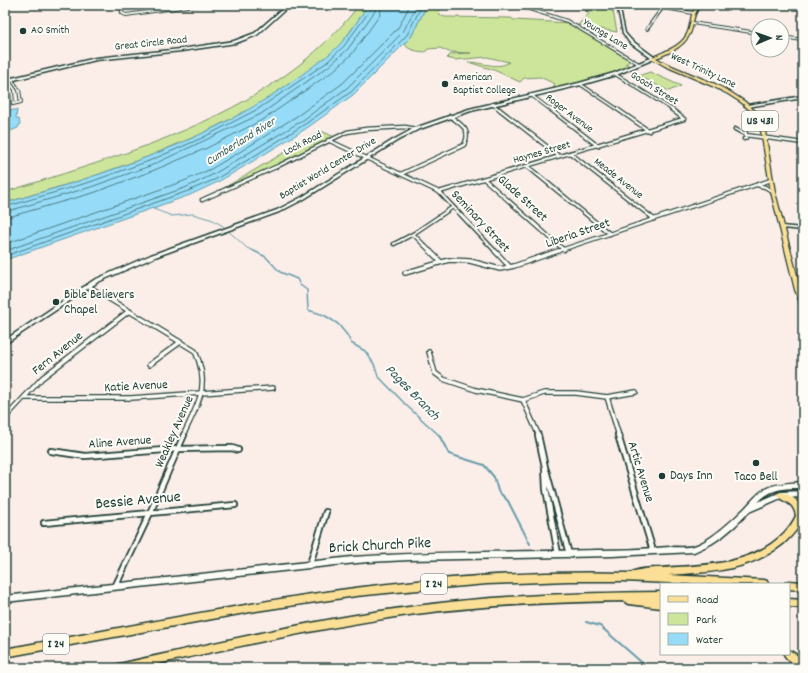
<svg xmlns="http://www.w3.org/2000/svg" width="808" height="673" viewBox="0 0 808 673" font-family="Dekko,sans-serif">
  <rect width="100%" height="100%" fill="#fbeee9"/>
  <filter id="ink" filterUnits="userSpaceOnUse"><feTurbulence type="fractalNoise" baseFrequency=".025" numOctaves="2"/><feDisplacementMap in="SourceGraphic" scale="8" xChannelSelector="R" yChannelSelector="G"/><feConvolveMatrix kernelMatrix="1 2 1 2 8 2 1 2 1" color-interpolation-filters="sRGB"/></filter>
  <g filter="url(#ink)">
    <g fill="#cde59b" stroke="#769168">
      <path d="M359 5H369L341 44 324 60 256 106 201 134 147 157 88 178 5 203V192C129 153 277 113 359 5Z"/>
      <path d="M427 5H441L439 15 445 17 511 18 514 20 570 23 632 60 625 64 631 66 616 72 615 74 561 89 553 87 555 84 540 77 524 78 520 82 494 70 468 62C482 62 498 70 509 62L487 57 455 60 447 58 451 54 471 53 449 52 440 48 428 49 425 52C418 51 408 51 404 43L411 37Z"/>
      <polygon points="597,5 613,11 617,32 578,25"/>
      <polygon points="650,72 681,86 669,91 638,76"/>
      <polygon points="321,131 335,137 278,166 225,189 224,188"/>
    </g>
    <g fill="#96dcf8" stroke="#669caa">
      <path d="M368 5H427L411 37 353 95 307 128 255 160 218 182 190 195 5 260V203C110 173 216 139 304 73 317 63 329 56 340 44 351 33 359 18 368 5Z"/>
      <polygon points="9,110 17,110 16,118 19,119 20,124 18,128 5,133 5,113"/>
    </g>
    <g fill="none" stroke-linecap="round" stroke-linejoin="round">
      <g stroke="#4f7d82" stroke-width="1">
        <polyline points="5,207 90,182 149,161 202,138 258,109 326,63 344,46 371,9 371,5"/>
        <polyline points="5,212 91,187 150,166 261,114 329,66 348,49 375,11 376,5"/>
        <polyline points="5,218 93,193 152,171 207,148 264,119 332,72 351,55 380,15 382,5"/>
        <polyline points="5,244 184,181 211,169 243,150 300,114 343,83 398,28 410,5"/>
        <polyline points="5,251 187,187 214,174 303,120 347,88 403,32 417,5"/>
        <polyline points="5,256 188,191 216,179 251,158 305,124 351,92 407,35 422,5"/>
      </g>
      <polyline stroke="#669caa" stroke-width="1" points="151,208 172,216 193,214 213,220 223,226 247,248 256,252"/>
      <polyline stroke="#669caa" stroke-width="1.5" points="254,251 266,257 280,272 297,279 300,285 307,290 308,310 324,315 338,324 347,335 351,343 365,351 374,364 378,376 408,407 440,436"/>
      <g stroke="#669caa" stroke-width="2">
        <polyline points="439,435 449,454 484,465 494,477 498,491 508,501 530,544"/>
        <polyline points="586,622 600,626 648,668"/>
      </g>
      <g stroke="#1f3d34" stroke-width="4">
        <g id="street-far3">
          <polyline points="121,5 122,13 126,15 196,5"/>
          <polyline points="517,5 567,21 639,64"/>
          <polyline points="649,5 693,13"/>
          <polyline points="587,10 592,5"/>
          <polyline points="692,23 758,33"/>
          <polyline points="647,29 663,7"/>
          <polyline points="782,37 803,40"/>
          <polyline points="615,74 673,110"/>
          <polyline points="5,82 12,91 13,104 21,102 19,90 12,80"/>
          <polyline points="580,84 619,110"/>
          <polyline points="531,95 551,110"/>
          <polyline points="492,104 500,110"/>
        </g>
      </g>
      <g stroke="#1f3d34" stroke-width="5">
        <g id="street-far2">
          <polyline points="499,109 559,156"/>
          <polyline points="550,109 598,146"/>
          <polyline points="617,109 649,131"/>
          <polyline points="735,129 746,135 746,138 744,139"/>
          <polyline points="745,129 746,135 803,143"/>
          <polyline points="328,140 439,192 496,252"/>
          <polyline points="570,153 654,219"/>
          <polyline points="527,166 610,234"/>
          <path d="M401 174 464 145C472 129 461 125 450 116"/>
          <polyline points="484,179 564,250"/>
          <polyline points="757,185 765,187 773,192"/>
          <polyline points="439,192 684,119 671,109"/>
          <polyline points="202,200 278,166 347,132 366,129 405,127 416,129"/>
          <polyline points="413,234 431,252"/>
          <polyline points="394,244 413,234 453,207"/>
          <polyline points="555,252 771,180"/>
        </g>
      </g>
      <g stroke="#1f3d34" stroke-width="6">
        <g id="street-far1">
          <polyline points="430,251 441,262"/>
          <polyline points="495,251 509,266"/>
          <polyline points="405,273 449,260 470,261 500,269 514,266 558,251"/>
          <path d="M88 286 195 351C211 387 198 403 183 436"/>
          <polyline points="429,352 435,373 443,379 476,390 523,400 544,393 576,393 607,397 636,392"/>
          <polyline points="149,365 179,343"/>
          <polyline points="607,397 619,436"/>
          <polyline points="24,398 131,398 273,388"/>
          <polyline points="523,400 539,436"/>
          <polyline points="5,418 42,378 129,311"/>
        </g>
      </g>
      <g stroke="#1f3d34" stroke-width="8">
        <g id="street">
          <polyline points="538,435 545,467 546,489 558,554"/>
          <polyline points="618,435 653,551"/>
          <polyline points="51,451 85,456 178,449 232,448 238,450"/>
          <polyline points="546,470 569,554"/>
          <polyline points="44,523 235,505"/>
          <polyline points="310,564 326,512"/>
          <polyline points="115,587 150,513 184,435"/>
        </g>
      </g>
      <g stroke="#1f3d34" stroke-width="3">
        <g id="secondary">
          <polygon points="287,5 290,5 257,35 236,43 181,51 96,60 14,80 12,81 5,82 5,80 9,79 5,74 5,71 12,78 96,58 181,49 234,41 255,33"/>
          <polygon points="617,5 619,5 625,33 631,40 654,57 654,59 616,75 581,85 471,111 417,130 395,142 304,199 279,212 155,257 98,282 5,344 5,340 94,280 151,255 277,210 302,197 393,140 415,128 469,109 579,83 614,73 651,58 629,42 623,33"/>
          <polygon points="803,96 803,98 747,107 745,106 747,105"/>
          <polygon points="781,226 803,228 803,230 782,228 780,227"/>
          <path d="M803 482V488C784 488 772 488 758 502L781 492 803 491V497L781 498 749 512 735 526 723 536 711 544 694 552 612 556 409 560 368 562 336 565 5 602V596L352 557C433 551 516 552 597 550 622 550 646 549 670 547 678 547 687 548 694 546 710 541 733 520 745 508 752 501 758 492 767 488 778 483 791 483 803 482Z"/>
        </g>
      </g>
      <g stroke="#1f3d34" stroke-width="2.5">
        <path id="primary" d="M698 5H701C694 13 694 18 692 28 688 45 670 53 656 58L667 64 715 84 730 92 744 101 756 112 764 125 775 192 801 290 803 296V305L800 303 795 290 771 192 760 125 753 113 742 103 728 94 712 86 665 66 651 58C664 51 680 48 687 34 692 24 689 13 698 5Z"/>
      </g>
      <g stroke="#1f3d34" stroke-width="3">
        <g id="highway">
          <path d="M781 492C790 495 797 499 802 508H803C803 511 804 514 803 517 801 526 790 538 783 544 747 572 711 572 668 575L764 580 767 581 768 584H693L622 581H568L487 584 407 591 356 596 256 611 5 657V649C105 631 205 611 305 595 412 579 522 570 631 573 636 569 652 568 660 568 703 565 752 566 784 533 789 528 793 522 796 516 793 500 784 504 777 495L778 493Z"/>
          <polygon points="789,581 803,582 803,590 789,589 789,584 785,584 786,582"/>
          <path d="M661 592V608L629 604 626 603 625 601C555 602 485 605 416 614 323 627 231 648 139 668H115L116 665 119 664C218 642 316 619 416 606 497 595 579 593 661 592Z"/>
          <polygon points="789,599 803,600 803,608 789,607"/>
          <path d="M789 650 803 659V668C797 666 786 660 784 654H789Z"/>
        </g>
      </g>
      <use href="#street-far3" stroke="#fdfcf7" stroke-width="2"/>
      <use href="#street-far2" stroke="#fdfcf7" stroke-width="2.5"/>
      <use href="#street-far1" stroke="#fdfcf7" stroke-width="3.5"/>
      <use href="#street" stroke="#fdfcf7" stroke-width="4.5"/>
      <use href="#secondary" fill="#fdfcf7" fill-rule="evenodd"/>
      <use href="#primary" fill="#fbdf96" fill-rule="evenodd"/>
      <use href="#highway" fill="#fbdf96" fill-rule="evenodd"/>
    </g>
  </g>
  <g fill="#1f3d34" stroke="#fdfcf7" stroke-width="1.5">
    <circle cx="23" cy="31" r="4"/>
    <circle cx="445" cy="84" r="4"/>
    <circle cx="56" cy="302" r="4"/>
    <circle cx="756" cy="463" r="4"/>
    <circle cx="662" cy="476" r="4"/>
  </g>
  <g text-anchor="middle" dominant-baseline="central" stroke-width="4" stroke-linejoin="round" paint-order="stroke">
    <g font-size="11" fill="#1f3d34" stroke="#fdfcf7" text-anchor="start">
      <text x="31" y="31">AO Smith</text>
      <text x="453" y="78">American<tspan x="453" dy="13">Baptist College</tspan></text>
    </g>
    <g font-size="11" fill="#1f3d34" stroke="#fdfcf7">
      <text transform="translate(605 35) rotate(31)">Youngs Lane</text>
      <text transform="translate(151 44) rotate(-6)">Great Circle Road</text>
      <text transform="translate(703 71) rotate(25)">West Trinity Lane</text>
      <text transform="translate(654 89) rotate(32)">Gooch Street</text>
      <text transform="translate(569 114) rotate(37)">Roger Avenue</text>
      <text transform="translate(303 144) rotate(-27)">Lock Road</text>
      <text transform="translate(542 153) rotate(-16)">Haynes Street</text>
      <text transform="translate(328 169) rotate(-31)">Baptist World Center Drive</text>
      <text transform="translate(618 179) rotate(38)">Meade Avenue</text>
    </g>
    <g fill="#fdfcf7" stroke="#62766e" stroke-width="1">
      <rect x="742" y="111" width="36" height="20" rx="3"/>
      <rect x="421" y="574" width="26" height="20" rx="3"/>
      <rect x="43" y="634" width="26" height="20" rx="3"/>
    </g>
    <g font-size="12" font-weight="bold" fill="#1f3d34">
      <text x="760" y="121">US 431</text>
      <text x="434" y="584">I 24</text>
      <text x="56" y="644">I 24</text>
    </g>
    <g font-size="12" font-style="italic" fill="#375d5b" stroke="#fdfcf7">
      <text transform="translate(241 142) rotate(-32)">Cumberland River</text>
    </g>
    <g font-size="13" fill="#1f3d34" stroke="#fdfcf7">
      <text transform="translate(522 199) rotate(42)">Glade Street</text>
      <text transform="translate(480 222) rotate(47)">Seminary Street</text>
      <text transform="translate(578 234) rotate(-19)">Liberia Street</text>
      <text transform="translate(58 354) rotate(-39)">Fern Avenue</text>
      <text transform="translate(136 387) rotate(-3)">Katie Avenue</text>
      <text transform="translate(175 432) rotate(-66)">Weakley Avenue</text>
      <text transform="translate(120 443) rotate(-4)">Aline Avenue</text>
      <text transform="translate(640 472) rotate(73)">Artic Avenue</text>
    </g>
    <g font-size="13" fill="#1f3d34" stroke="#fdfcf7" text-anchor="start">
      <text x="64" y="295">Bible Believers<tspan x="64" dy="15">Chapel</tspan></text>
      <text x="670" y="476">Days Inn</text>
      <text x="756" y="477" text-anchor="middle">Taco Bell</text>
    </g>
    <g font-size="14" font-style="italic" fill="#375d5b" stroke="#fdfcf7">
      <text transform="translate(412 393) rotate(46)">Pages Branch</text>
    </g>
    <g font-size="16" fill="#1f3d34" stroke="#fdfcf7">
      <text transform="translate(138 501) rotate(-5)">Bessie Avenue</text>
      <text transform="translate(380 546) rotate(-3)">Brick Church Pike</text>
    </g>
  </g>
  <rect width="808" height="673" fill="none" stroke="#fdfcf7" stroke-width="20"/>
  <rect x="10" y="10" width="788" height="653" fill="none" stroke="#1f3d34" stroke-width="1.5" filter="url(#ink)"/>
  <rect x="660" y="583" width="130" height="72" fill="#fdfcf7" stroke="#a4b0a9"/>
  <rect x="668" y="596" width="20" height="6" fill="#fbdf96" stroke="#a4b0a9"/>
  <text x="696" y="603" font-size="12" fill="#1f3d34">Road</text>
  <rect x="668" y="613" width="20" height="12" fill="#cde59b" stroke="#a4b0a9"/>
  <text x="696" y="623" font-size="12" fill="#1f3d34">Park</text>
  <rect x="668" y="633" width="20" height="12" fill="#96dcf8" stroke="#a4b0a9"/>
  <text x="696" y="643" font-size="12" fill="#1f3d34">Water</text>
  <g transform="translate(770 38) rotate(88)"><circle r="19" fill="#fdfcf7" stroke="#a4b0a9"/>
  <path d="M0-3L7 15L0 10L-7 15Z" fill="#1f3d34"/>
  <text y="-6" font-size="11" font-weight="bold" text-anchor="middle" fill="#1f3d34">N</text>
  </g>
</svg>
